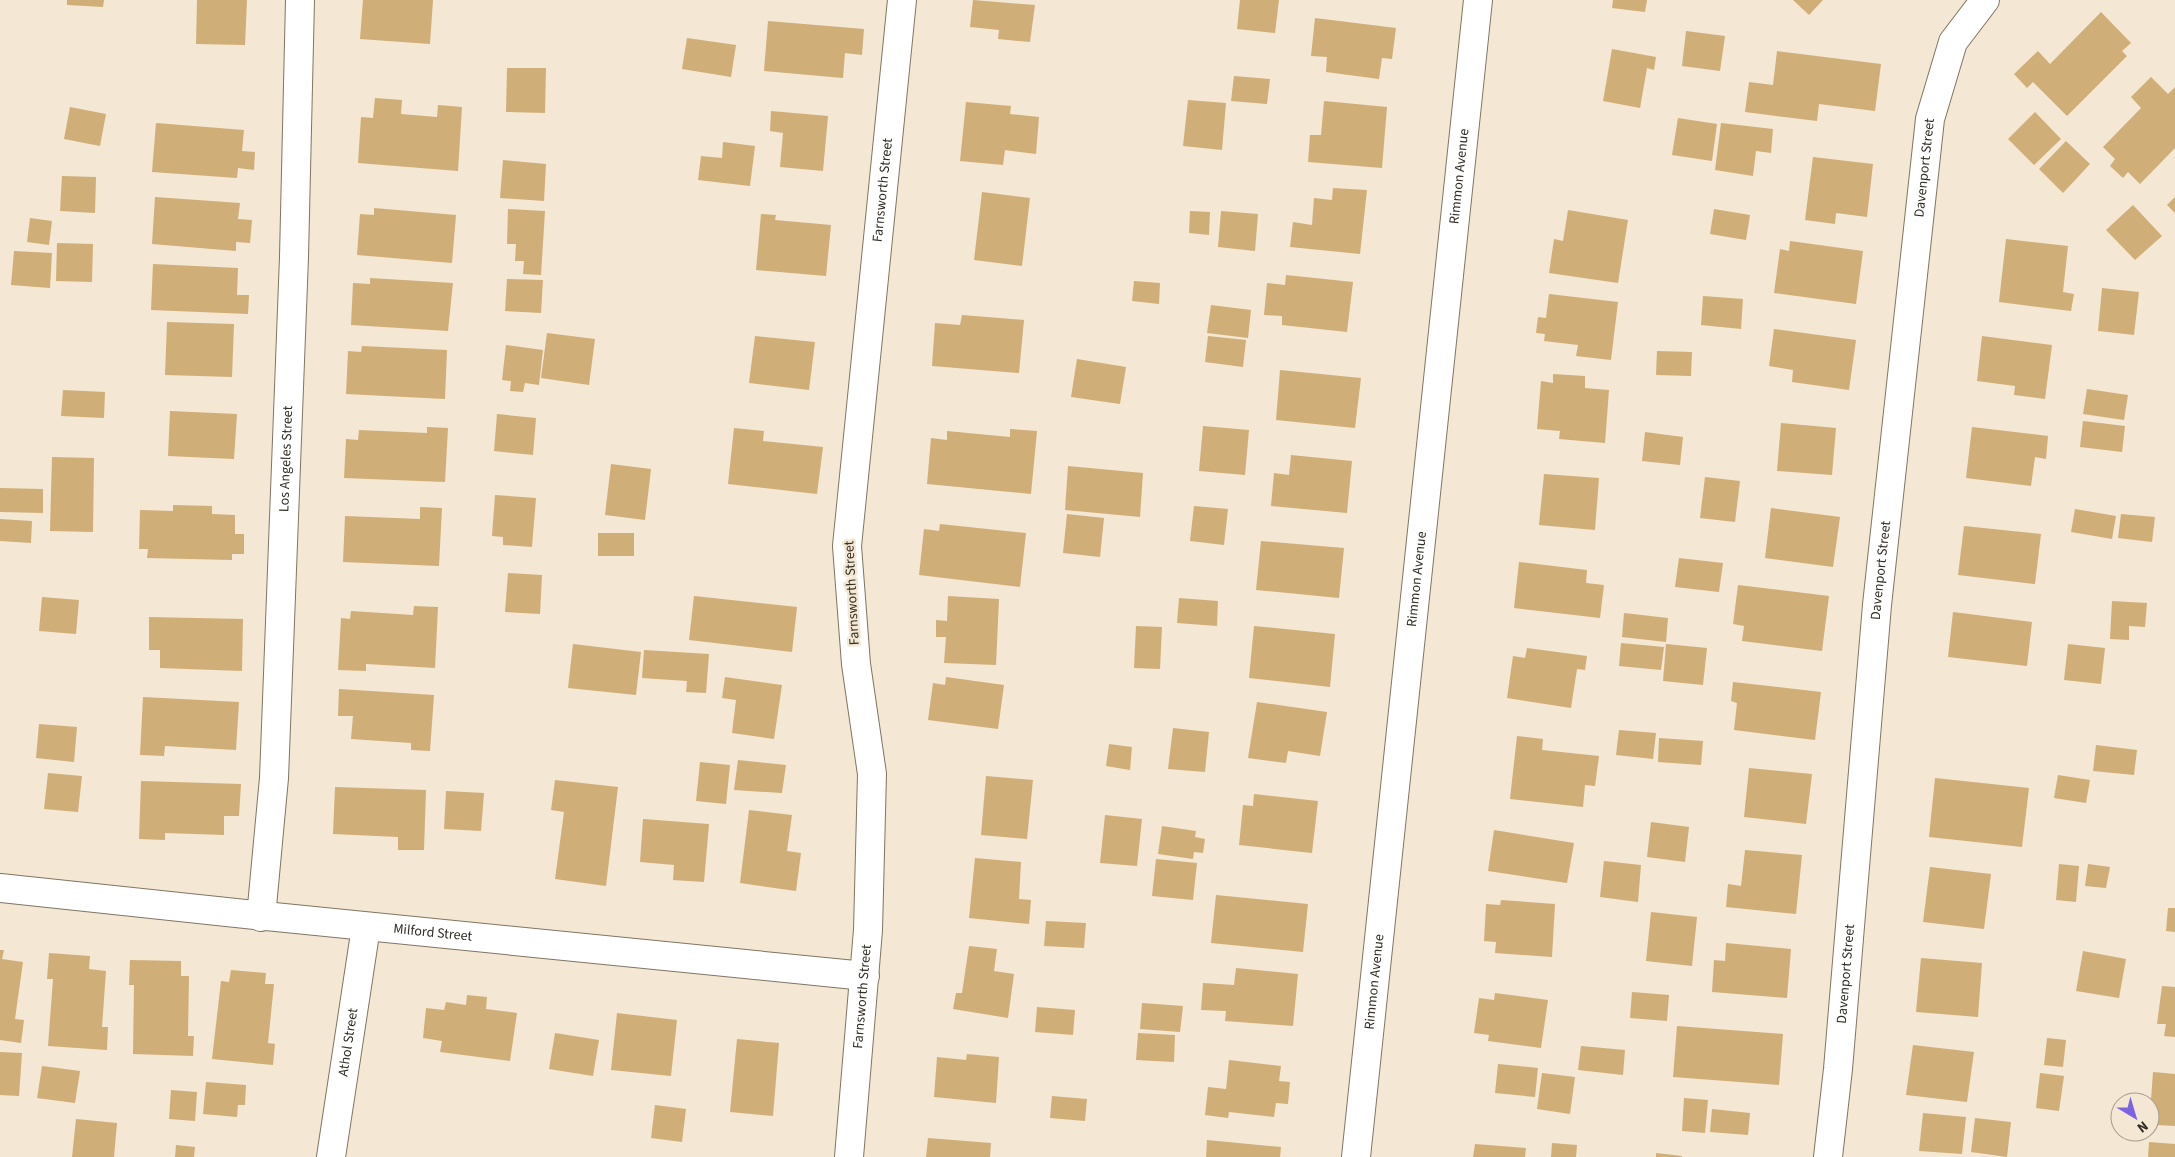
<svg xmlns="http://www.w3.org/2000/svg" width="2175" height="1157" viewBox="0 0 2175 1157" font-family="'Source Sans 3',sans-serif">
  <rect width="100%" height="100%" fill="#f4e7d3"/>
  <g fill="#d0ae78">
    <polygon points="67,0 104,0 103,7 67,5"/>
    <polygon points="197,0 247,0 245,45 196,44"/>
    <polygon points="363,0 433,0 430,44 360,39"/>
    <polygon points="973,0 1035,5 1030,42 998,39 999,30 970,27"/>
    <polygon points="1240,0 1279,0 1275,33 1237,29"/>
    <polygon points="1613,0 1647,0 1645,12 1612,8"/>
    <polygon points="1793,0 1823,0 1809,15"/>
    <polygon points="2101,12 2131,43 2122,51 2127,56 2067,116 2033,82 2027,88 2014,74 2038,51 2050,64"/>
    <polygon points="1315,18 1396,28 1392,59 1382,58 1379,79 1326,72 1327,57 1311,56"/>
    <polygon points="768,21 864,29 862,55 845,53 843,78 764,71"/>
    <polygon points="1686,31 1725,36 1720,71 1682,66"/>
    <polygon points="687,38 736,45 731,77 682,69"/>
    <polygon points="1612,49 1656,57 1654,70 1647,68 1640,108 1603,101"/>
    <polygon points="1777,51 1881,64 1875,111 1819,104 1817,121 1745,112 1749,82 1773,85"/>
    <polygon points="507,68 546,68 545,113 506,112"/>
    <polygon points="1234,76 1270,79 1267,104 1231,101"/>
    <polygon points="2151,77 2168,94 2175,87 2175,148 2140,184 2128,172 2123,178 2110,166 2115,159 2103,147 2141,108 2131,97"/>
    <polygon points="375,98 402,100 401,114 437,117 438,105 462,107 458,171 358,163 361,117 373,118"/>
    <polygon points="1188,100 1226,103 1222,150 1183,146"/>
    <polygon points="1324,101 1387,107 1382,168 1308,162 1310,135 1321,135"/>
    <polygon points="966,102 1011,106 1010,114 1039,117 1036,154 1005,150 1003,165 960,161"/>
    <polygon points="70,107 106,114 100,146 64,139"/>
    <polygon points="771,111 828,116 823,171 780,167 783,133 770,131"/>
    <polygon points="2035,112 2061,139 2034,165 2008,139"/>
    <polygon points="1678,118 1717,124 1712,161 1672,155"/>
    <polygon points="156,123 244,130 242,151 255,152 254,170 238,168 237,178 152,172"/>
    <polygon points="1721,123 1773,129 1771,153 1756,151 1753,176 1715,170"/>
    <polygon points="2066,141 2090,164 2063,193 2039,169"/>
    <polygon points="723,142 755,146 750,186 698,180 701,156 722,158"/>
    <polygon points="1813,157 1873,164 1867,217 1836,213 1835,224 1805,220"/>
    <polygon points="503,160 546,164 544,201 500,198"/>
    <polygon points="62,176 96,177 95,213 60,211"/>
    <polygon points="1333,188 1367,190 1360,254 1290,247 1293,222 1312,225 1314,198 1332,200"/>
    <polygon points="982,192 1030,198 1022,266 974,260"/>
    <polygon points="155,197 240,203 238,219 252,220 250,243 236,242 236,251 152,244"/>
    <polygon points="2175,197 2175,213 2167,205"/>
    <polygon points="2133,205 2162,236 2135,260 2106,230"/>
    <polygon points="374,208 456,215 452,263 357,255 360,214 374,215"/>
    <polygon points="508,209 545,211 541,275 523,274 524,261 515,261 516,244 507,244"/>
    <polygon points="1714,209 1750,215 1746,240 1710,234"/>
    <polygon points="1568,210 1628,220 1618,283 1549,273 1554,239 1563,241"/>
    <polygon points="1190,211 1210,212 1209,235 1189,233"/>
    <polygon points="1221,211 1258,214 1255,251 1218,247"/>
    <polygon points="761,214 776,215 775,220 831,225 826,276 756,270"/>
    <polygon points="30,218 52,221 49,245 27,242"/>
    <polygon points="2006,239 2068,246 2063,292 2074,294 2071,311 1999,302"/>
    <polygon points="1790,241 1863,251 1856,304 1774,293 1780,249 1789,251"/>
    <polygon points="57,243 93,244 92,282 56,281"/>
    <polygon points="14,251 52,253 50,288 11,285"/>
    <polygon points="153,264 238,268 237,295 249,295 248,314 151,310"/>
    <polygon points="1286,275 1353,282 1347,332 1282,325 1282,316 1264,315 1267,283 1285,285"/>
    <polygon points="370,278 453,283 448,331 351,325 353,283 370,284"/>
    <polygon points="507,279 543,280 541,313 505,311"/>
    <polygon points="1134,281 1160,283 1159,304 1132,301"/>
    <polygon points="2102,288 2139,292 2134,335 2098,331"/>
    <polygon points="1549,294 1618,302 1611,360 1576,356 1578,345 1544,341 1545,334 1536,333 1538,317 1546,318"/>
    <polygon points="1703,296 1743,299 1741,329 1701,325"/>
    <polygon points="1211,305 1251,310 1248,338 1207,333"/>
    <polygon points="962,315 1024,320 1019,373 932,366 935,323 960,325"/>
    <polygon points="167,322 234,324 232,377 165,375"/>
    <polygon points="1774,329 1856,340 1849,390 1792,382 1793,370 1769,366"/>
    <polygon points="547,333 595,339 589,385 541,378"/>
    <polygon points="755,336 815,342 809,390 749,383"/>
    <polygon points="1208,336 1246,340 1243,367 1205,362"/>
    <polygon points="1982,336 2052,345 2045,399 2014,395 2015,386 1977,381"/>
    <polygon points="506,345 543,350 539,385 525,383 523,392 510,391 511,381 502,380"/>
    <polygon points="362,346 447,350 445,399 346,394 348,351 361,352"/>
    <polygon points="1657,351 1692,352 1691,376 1656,375"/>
    <polygon points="1077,359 1126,367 1120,404 1071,397"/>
    <polygon points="1280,370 1361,378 1355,428 1276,420"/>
    <polygon points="1553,374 1585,376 1585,388 1609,390 1605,443 1559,439 1560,431 1537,429 1541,381 1553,383"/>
    <polygon points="2087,389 2128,395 2124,420 2083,414"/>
    <polygon points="63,390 105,392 104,418 61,416"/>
    <polygon points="170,411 237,414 234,459 168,456"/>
    <polygon points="497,414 536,418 533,455 494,451"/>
    <polygon points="2083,421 2125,426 2122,452 2080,447"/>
    <polygon points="1781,423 1836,428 1832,475 1777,471"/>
    <polygon points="1203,426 1249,430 1245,475 1199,471"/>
    <polygon points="427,427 448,428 445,482 344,478 346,439 358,440 359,430 427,433"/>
    <polygon points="1972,427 2048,436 2046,459 2035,457 2031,486 1966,478"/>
    <polygon points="734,428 764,431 763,441 823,447 817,494 728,484"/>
    <polygon points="1010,429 1037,431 1031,494 927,484 931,438 947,440 947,431 1010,437"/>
    <polygon points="1645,432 1683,437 1680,465 1642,461"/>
    <polygon points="1291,455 1352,461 1347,513 1271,506 1274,473 1289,475"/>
    <polygon points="52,457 94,458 93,532 50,531"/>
    <polygon points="611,464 651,469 645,520 605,515"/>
    <polygon points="1068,466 1143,473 1140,517 1065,510"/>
    <polygon points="1544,474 1599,478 1595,530 1539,525"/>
    <polygon points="1705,477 1740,481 1735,522 1700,518"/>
    <polygon points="0,488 43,489 43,513 0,512"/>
    <polygon points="495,495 536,498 532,547 503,545 503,537 492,536"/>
    <polygon points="173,505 212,506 212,514 235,515 235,534 244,534 244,554 232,554 232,560 147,558 148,549 139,549 140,510 173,511"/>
    <polygon points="1194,506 1228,509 1224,545 1190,541"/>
    <polygon points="420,507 442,508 439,566 343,562 345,516 420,519"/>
    <polygon points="1771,508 1840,517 1833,567 1765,558"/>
    <polygon points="2075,509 2116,516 2112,539 2071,532"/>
    <polygon points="1067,514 1104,518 1100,557 1063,553"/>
    <polygon points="2121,514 2155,517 2152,542 2118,538"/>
    <polygon points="0,519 32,521 31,543 0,541"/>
    <polygon points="940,524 1026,533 1020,587 919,575 924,529 939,531"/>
    <polygon points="1964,526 2041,534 2035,584 1958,575"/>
    <rect x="598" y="533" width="36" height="23"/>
    <polygon points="1261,541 1344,548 1339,598 1256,590"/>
    <polygon points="1679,558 1723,563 1719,592 1675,587"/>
    <polygon points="1519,562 1587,570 1586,583 1604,585 1600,618 1514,608"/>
    <polygon points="508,573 542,575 540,614 505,612"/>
    <polygon points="1738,585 1829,596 1822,651 1742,641 1744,626 1733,624"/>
    <polygon points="694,596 797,607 792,652 689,640"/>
    <polygon points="948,596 999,599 996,665 944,663 946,637 936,637 936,620 947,621"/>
    <polygon points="42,597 79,600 76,634 39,631"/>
    <polygon points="1179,598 1218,601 1217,626 1177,623"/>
    <polygon points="2112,601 2147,603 2145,627 2129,626 2129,640 2110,639"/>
    <polygon points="414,606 438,607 435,668 366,664 366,671 338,670 341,618 350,619 351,611 413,615"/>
    <polygon points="1953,612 2032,622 2027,666 1948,657"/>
    <polygon points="1624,613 1668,618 1666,642 1622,637"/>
    <polygon points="149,617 243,619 242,671 160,668 160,650 149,650"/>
    <polygon points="1136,626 1162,627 1160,669 1134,668"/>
    <polygon points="1254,626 1335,634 1330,687 1249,678"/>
    <polygon points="1621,643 1664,647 1661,670 1619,666"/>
    <polygon points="573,644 641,652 636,695 568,688"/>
    <polygon points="1666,644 1707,648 1703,685 1663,681"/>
    <polygon points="2068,644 2105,648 2101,684 2064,680"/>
    <polygon points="1527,648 1587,656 1585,670 1577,669 1571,708 1507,698 1513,656 1525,658"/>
    <polygon points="644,650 709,654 706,693 686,692 687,681 642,678"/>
    <polygon points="725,677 782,685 774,739 732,733 736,700 722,698"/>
    <polygon points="946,677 1004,685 998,729 928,720 933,683 945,685"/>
    <polygon points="1733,682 1821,692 1815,740 1734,730 1737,703 1731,701"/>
    <polygon points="339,689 434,695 430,751 411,750 411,743 351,739 353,716 338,716"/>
    <polygon points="143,697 239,702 236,750 165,746 164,756 140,755"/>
    <polygon points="1257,702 1327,712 1320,756 1288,751 1286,763 1248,758"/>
    <polygon points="39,724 77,727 74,762 36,758"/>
    <polygon points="1173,728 1209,732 1205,772 1168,769"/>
    <polygon points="1619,730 1656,733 1653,759 1616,755"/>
    <polygon points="1517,736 1543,739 1542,750 1599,756 1595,786 1585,785 1583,807 1510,799"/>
    <polygon points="1659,738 1703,741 1701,765 1658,762"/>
    <polygon points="1109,744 1132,747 1130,770 1106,766"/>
    <polygon points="2096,745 2137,750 2134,775 2093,771"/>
    <polygon points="738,760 786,765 782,793 734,790"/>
    <polygon points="700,762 730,765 726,804 696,801"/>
    <polygon points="1749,768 1812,774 1806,824 1744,817"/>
    <polygon points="48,773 82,776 78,812 44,809"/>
    <polygon points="2058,775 2090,780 2086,803 2054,798"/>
    <polygon points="986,776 1033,780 1027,839 981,835"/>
    <polygon points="1935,778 2029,788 2022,847 1929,837"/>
    <polygon points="555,780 618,787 606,886 555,879 564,812 551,810"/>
    <polygon points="141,781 241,784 239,816 224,816 224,835 165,833 165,840 139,839"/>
    <polygon points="335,787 426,790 424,850 398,850 398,837 333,834"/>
    <polygon points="446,791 484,793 481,831 444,829"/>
    <polygon points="1254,794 1318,801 1312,853 1239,845 1243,805 1253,806"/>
    <polygon points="749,810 792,815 787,851 801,853 796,891 740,883"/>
    <polygon points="1105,815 1142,819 1137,866 1100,863"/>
    <polygon points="643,819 709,824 704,882 673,880 674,865 640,862"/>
    <polygon points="1651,822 1689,827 1685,862 1647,857"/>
    <polygon points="1162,826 1196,831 1195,837 1205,839 1203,853 1194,852 1193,859 1158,854"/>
    <polygon points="1494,830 1574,843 1567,883 1488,871"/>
    <polygon points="1745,850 1802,855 1796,914 1726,907 1728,884 1741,886"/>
    <polygon points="975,858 1021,862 1019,899 1031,900 1029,924 969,918"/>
    <polygon points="1156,859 1197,863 1193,900 1152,896"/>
    <polygon points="1604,861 1641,865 1638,902 1600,897"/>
    <polygon points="2059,864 2079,866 2076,902 2056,900"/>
    <polygon points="2088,864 2110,867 2106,888 2085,886"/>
    <polygon points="1930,867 1991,874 1984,929 1923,922"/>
    <polygon points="1216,895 1308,904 1303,952 1211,943"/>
    <polygon points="1501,900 1555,904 1552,957 1495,953 1496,942 1484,941 1486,904 1500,905"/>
    <polygon points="2168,908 2175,908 2175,932 2166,931"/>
    <polygon points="1651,912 1697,917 1692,966 1646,961"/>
    <polygon points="1046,921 1086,923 1084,948 1044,946"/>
    <polygon points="1726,943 1791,949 1787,998 1712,992 1714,960 1725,961"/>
    <polygon points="969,946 997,949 994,971 1014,974 1008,1018 953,1009 956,993 962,993"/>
    <polygon points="0,950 4,950 2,959 23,962 15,1019 24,1020 21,1043 0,1040"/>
    <polygon points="2083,951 2126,959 2119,998 2076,991"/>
    <polygon points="49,953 90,956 89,969 106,971 102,1027 108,1027 107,1050 48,1046 53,979 47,979"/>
    <polygon points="1921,958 1982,963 1978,1017 1916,1012"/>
    <polygon points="130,960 181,961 181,976 189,976 188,1036 194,1036 193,1056 133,1054 134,985 129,985"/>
    <polygon points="1236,968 1298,974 1293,1026 1225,1021 1226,1011 1201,1010 1203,983 1234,985"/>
    <polygon points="231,970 266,973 265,984 274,984 268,1043 275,1044 273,1065 212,1059 221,981 229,982"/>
    <polygon points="2162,986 2175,987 2175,1037 2164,1036 2166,1024 2157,1024"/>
    <polygon points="1632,992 1669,995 1667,1021 1630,1018"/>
    <polygon points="1495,993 1548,1000 1541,1048 1488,1041 1489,1035 1474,1033 1479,998 1494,1000"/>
    <polygon points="467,995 487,997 486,1009 517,1013 510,1061 440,1052 442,1041 423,1038 426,1008 444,1010 446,1002 466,1005"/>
    <polygon points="1142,1003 1183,1006 1180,1032 1140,1029"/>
    <polygon points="1037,1007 1075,1010 1073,1035 1035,1032"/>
    <polygon points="617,1013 677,1020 671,1076 611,1070"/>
    <polygon points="1677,1026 1783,1034 1779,1085 1673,1077"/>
    <polygon points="555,1033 599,1040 593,1076 549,1069"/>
    <polygon points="1138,1033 1175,1035 1174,1062 1136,1060"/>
    <polygon points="2047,1038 2066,1040 2063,1067 2044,1065"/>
    <polygon points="737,1039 779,1043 773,1116 730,1112"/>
    <polygon points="1913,1045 1974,1052 1967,1102 1906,1095"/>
    <polygon points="1581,1046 1625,1050 1623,1075 1578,1070"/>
    <polygon points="0,1052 22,1053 19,1096 0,1095"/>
    <polygon points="967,1054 999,1057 996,1103 934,1097 937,1057 966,1060"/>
    <polygon points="1229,1060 1281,1066 1279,1081 1290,1082 1288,1104 1276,1103 1274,1117 1229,1112 1228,1118 1205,1115 1208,1087 1226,1089"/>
    <polygon points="1498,1064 1538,1068 1535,1097 1495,1093"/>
    <polygon points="42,1066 80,1071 75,1103 37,1098"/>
    <polygon points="2153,1072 2175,1074 2175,1126 2156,1125 2157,1114 2150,1114"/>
    <polygon points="1542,1073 1575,1077 1570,1114 1537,1109"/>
    <polygon points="2040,1073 2064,1076 2059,1111 2036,1108"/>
    <polygon points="206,1082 246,1085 245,1105 238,1105 237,1117 203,1114"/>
    <polygon points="171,1090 197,1092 195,1121 169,1119"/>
    <polygon points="1052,1096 1087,1099 1085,1121 1050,1118"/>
    <polygon points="1684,1098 1708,1100 1705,1133 1682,1131"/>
    <polygon points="655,1105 686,1109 682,1142 651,1138"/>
    <polygon points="1712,1109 1750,1113 1748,1135 1710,1132"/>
    <polygon points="1923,1113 1966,1117 1962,1154 1919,1151"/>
    <polygon points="1975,1118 2011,1122 2007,1157 1971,1152"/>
    <polygon points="76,1119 117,1123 114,1157 72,1157"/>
    <polygon points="928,1138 991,1143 990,1157 926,1157"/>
    <polygon points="1207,1140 1281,1147 1280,1157 1206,1157"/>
    <polygon points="2149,1142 2175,1144 2175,1157 2148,1157"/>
    <polygon points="1552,1143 1577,1145 1576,1157 1551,1157"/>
    <polygon points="1475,1144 1526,1148 1525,1157 1473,1157"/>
    <polygon points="176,1145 195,1147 194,1157 175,1157"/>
    <polygon points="1656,1153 1682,1156 1682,1157 1656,1157"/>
  </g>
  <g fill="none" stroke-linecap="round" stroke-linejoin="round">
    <g stroke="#807563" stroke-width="30">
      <g id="minor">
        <path id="s1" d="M0 888C288 920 576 946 865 976"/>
        <path id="s2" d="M261 917 274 778 294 257 300 0"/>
        <path id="s3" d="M331 1157 366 927"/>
        <path id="s4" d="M849 1157 868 930 872 774 856 664 847 546 902 0"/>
        <path id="s5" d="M1356 1157 1478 0"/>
        <path id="s6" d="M1828 1157 1838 1069 1877 605 1930 119 1953 42 1985 0"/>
      </g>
    </g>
    <use href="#minor" stroke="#fff" stroke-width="28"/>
  </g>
  <g text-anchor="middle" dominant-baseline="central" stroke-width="5" stroke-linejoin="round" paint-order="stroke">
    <g font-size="14" fill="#312c24" stroke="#f4e7d3">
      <text stroke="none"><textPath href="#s6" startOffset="994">Davenport Street</textPath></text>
      <text stroke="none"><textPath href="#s5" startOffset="986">Rimmon Avenue</textPath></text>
      <text stroke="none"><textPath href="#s4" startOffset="971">Farnsworth Street</textPath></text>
      <text stroke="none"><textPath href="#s2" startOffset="459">Los Angeles Street</textPath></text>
      <text stroke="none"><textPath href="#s6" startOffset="589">Davenport Street</textPath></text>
      <text stroke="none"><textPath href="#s5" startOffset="581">Rimmon Avenue</textPath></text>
      <text transform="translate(852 593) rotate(-93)">Farnsworth Street</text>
      <text stroke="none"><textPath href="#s1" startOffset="435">Milford Street</textPath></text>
      <text stroke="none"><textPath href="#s6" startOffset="184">Davenport Street</textPath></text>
      <text stroke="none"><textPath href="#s5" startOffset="176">Rimmon Avenue</textPath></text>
      <text stroke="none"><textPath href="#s4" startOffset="161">Farnsworth Street</textPath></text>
      <text stroke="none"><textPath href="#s3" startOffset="116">Athol Street</textPath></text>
    </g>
  </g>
  <g transform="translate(2135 1117) rotate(142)"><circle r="24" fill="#f4e7d3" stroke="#a69c8d"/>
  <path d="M0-4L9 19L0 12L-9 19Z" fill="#7c64df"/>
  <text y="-8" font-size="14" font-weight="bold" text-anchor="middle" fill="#312c24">N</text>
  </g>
</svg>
